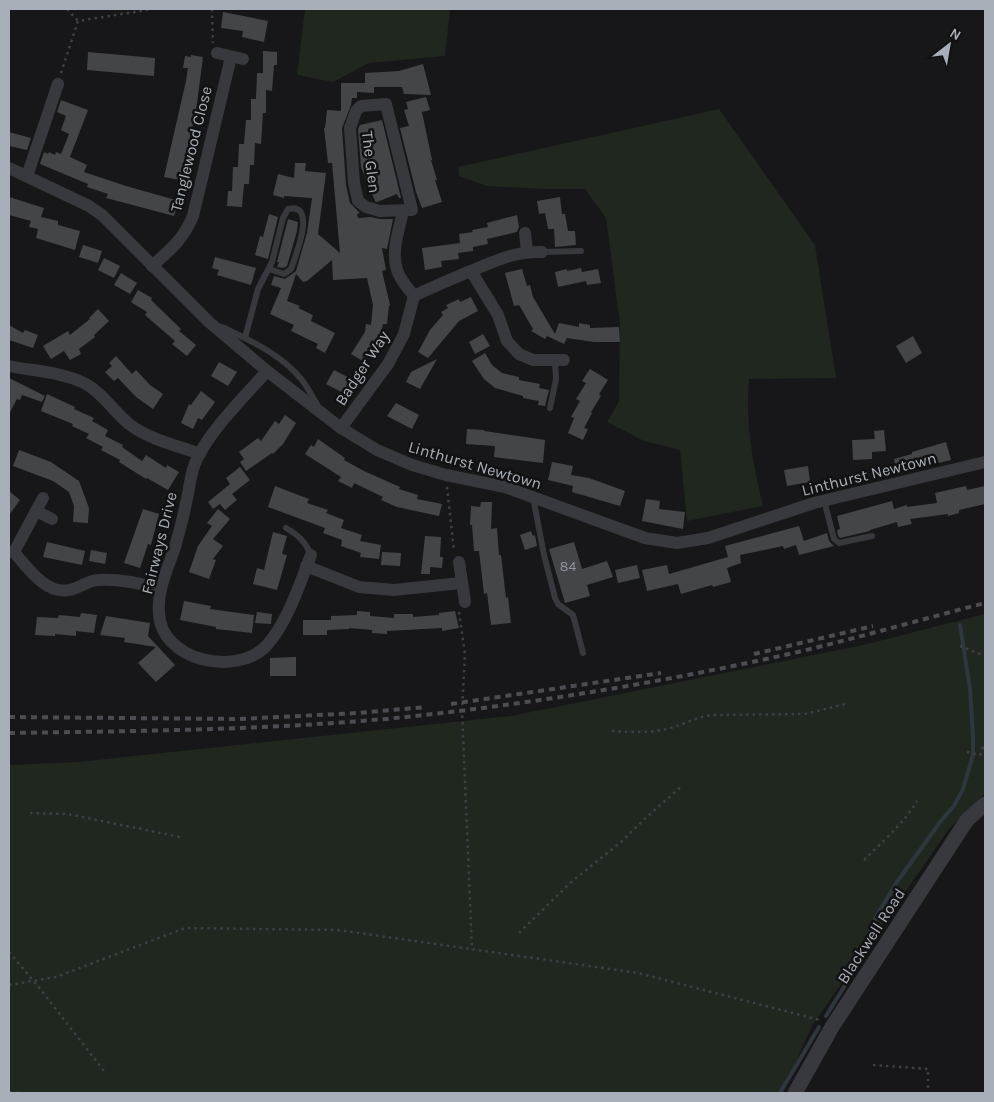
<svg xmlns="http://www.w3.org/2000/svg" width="994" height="1102" viewBox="0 0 994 1102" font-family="Karla,sans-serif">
  <rect width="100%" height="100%" fill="#171719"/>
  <g fill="#1f271f">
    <polygon points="305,9 450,9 445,56 369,63 333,82 297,75"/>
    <path d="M719 109 815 245 836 378 749 379C745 423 753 464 763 506L687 521 680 450 644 441 607 422 619 401 620 324 606 218 585 189H545L487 186 459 176 458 167Z"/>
    <polygon points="985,614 985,793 949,829 812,1026 782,1093 9,1093 9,765 78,762 511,716 863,645"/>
  </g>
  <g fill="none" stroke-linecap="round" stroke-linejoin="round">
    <g stroke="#2d373d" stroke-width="4">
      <polyline points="826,1016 852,974 877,915 897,882 940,822 954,806 963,789 973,755 973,737 970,689 960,625"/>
      <polyline points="780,1093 819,1027"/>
    </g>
  </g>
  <g fill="#434549">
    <polygon points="223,12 268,21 264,42 242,37 243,31 221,28"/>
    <polygon points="263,51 277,52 277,65 274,65 272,91 266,90 266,113 263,113 261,144 255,143 254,165 250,165 249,184 244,184 242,207 227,206 228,191 232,191 233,167 238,167 239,144 244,144 246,120 251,120 251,99 256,99 257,73 263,73"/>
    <polygon points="88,52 155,58 154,76 87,70"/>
    <polygon points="191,55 203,57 196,111 180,180 164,177 186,81 188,68 183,68 185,56 191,57"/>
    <polygon points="423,64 431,95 404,94 402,87 374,87 374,93 357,92 357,98 352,98 351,105 342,128 346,185 350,203 360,213 357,214 358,218 371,217 380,219 393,219 387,249 382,248 386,270 382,271 390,305 389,306 387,324 383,324 379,340 366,363 351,354 365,332 366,324 371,325 373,305 367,278 333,280 332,260 307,281 303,282 296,274 287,301 300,306 298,308 313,315 311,321 335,333 325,353 316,348 318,344 291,331 294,325 270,314 281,288 271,285 274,276 285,279 296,271 307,233 312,198 284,196 284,198 273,195 278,174 294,178 295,163 306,163 305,171 326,173 318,234 340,253 332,163 328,163 324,128 325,128 327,110 341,111 341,83 365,83 365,73 399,71"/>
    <polygon points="426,97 430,110 422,112 432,160 431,160 437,180 435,180 442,202 422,208 416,192 400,128 409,126 404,110 408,109 406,102"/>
    <polygon points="61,100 88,110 70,157 87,165 84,172 126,186 179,201 174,216 106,198 108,194 87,187 88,184 40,164 44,152 48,154 49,152 55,155 56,152 61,154 69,134 61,130 66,116 57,112"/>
    <polygon points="382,120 401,198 399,198 397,194 377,202 375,201 361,167 358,129 360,125"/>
    <polygon points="9,132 31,138 27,150 9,146"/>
    <polygon points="9,197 44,208 41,217 58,221 58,225 80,231 75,250 36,238 38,229 29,227 31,221 9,215"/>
    <polygon points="560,197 562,214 565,214 568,231 575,231 576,245 555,247 554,229 548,229 545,213 539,214 537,201"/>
    <polygon points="269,214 278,217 268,259 255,255 260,236 263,237"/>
    <polygon points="517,215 519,227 517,232 487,239 488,244 473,247 473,251 458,253 459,259 441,261 442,267 425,270 422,248 460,243 459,234 473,232 472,230 488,227 487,223"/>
    <polygon points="288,219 298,222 297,231 287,266 283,268 277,267 279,262 277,262"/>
    <polygon points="83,245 102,251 98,263 79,257"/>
    <polygon points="215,257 256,268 251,285 217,275 219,270 212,268"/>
    <polygon points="104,258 120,266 114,278 98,270"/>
    <polygon points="581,268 582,272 598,269 601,283 587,285 586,281 558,287 555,272 567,269 567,271"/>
    <polygon points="522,269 527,286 530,285 533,297 555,334 559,323 579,327 579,323 590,325 590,328 619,327 620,342 594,342 567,338 564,344 547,336 545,339 531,331 533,329 519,305 514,306 505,273"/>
    <polygon points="121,273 137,283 130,294 114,285"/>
    <polygon points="138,290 152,298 151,300 181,329 179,331 196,345 187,356 172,344 175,341 145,315 147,312 131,302"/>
    <polygon points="471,297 478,311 459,321 428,358 418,352 430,330 443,315 441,312 448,308 446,305 459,299 460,302"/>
    <polygon points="98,309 109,321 94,335 95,337 79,349 81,354 70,360 64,351 51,359 43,346 68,331 70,335 90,319 89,318"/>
    <polygon points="9,325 23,333 25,330 38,335 33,348 9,340"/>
    <polygon points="483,334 490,346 475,354 469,342"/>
    <polygon points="913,336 922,353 906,363 896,346"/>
    <polygon points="485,353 492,365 502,373 519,377 519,380 540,384 539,388 549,390 545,406 538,405 539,401 523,398 523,396 495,388 484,379 472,361"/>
    <polygon points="116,356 132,374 136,370 150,385 163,394 153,409 136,397 118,378 114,381 105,372 112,366 109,363"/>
    <polygon points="437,359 420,389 406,382 411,372"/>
    <polygon points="219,362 237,372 228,386 211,376"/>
    <polygon points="590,369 608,380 599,394 601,396 591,412 592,413 584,428 588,429 583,440 568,433 574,418 571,417 580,401 576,399 586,383 582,381"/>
    <polygon points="334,370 359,383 351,397 326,384"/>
    <polygon points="9,378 45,396 42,402 22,395 20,400 17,399 9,414"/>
    <polygon points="201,391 215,402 202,420 198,418 193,429 181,423 189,404 191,405"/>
    <polygon points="47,394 75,407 74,409 94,418 92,421 108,430 105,436 123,445 122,447 142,461 146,455 166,468 167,465 179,472 168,490 147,478 146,479 119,462 120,460 101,450 103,447 86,438 89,434 72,426 73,424 41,411"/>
    <polygon points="396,403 419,415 412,429 387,416"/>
    <polygon points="285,415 296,423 283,444 273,454 272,453 246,471 240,462 244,459 239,452 258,438 261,441 275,421 279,424"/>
    <polygon points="467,429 484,430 484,431 545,440 543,463 494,457 495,446 466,444"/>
    <polygon points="884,430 886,451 872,452 872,459 853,460 852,440 875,439 874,431"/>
    <polygon points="318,439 345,458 344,460 364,471 400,487 399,489 418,495 417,499 442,504 439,516 397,507 381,500 383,497 354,483 352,488 338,481 341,477 305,454 311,445 314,447"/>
    <polygon points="946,442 951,460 897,473 894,459 912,454 912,452"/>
    <polygon points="19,450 51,462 79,481 89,508 88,523 73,522 74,506 69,492 53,481 13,466"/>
    <polygon points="552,462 573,466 571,475 589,478 625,491 620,506 572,492 573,486 548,480"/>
    <polygon points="808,466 810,482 787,486 784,470"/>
    <polygon points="240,467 250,480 232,494 237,500 225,510 220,504 213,509 208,502 230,484 226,478"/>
    <polygon points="275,486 309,499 307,503 328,510 326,513 344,520 341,528 362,535 360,541 381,545 379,559 360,557 361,553 341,546 342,540 323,533 325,528 268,507"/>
    <polygon points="966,486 967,490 985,486 985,504 959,510 959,513 948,516 948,514 910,519 912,524 898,527 897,522 870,530 870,531 840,538 838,536 837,530 840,529 837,516 892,501 894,509 907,505 907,507 937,503 935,493"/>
    <polygon points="9,491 20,500 9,515"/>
    <polygon points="646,499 660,501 659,509 685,512 683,529 642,521"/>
    <polygon points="481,502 492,502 491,529 497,528 499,555 501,555 506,598 508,597 511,623 491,625 487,593 484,594 479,551 474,551 472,525 470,525 471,506 480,507"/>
    <polygon points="143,509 159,514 151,545 148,544 140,568 124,563"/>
    <polygon points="218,509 230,519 213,539 223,546 213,559 216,560 209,579 189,572 198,546 212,526 207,523"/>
    <polygon points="799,526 804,541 827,533 829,541 834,546 799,555 796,545 784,549 783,546 740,555 741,563 727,568 731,582 713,587 712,585 681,594 678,584 647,591 642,570 667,565 669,574 728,557 725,546"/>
    <polygon points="531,531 533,536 535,535 537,546 525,550 520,535"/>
    <polygon points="273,532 287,536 282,554 287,555 277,590 253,584 257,568 264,570"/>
    <polygon points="425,536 441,537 440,557 443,557 442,568 430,567 430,574 421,574"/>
    <polygon points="47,542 85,551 82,565 43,557"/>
    <polygon points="574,542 582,569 607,561 613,577 587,585 590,596 565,603 549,549"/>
    <polygon points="91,550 107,553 105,564 89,561"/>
    <polygon points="382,552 401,553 400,566 381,565"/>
    <polygon points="637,565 640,578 618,583 615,570"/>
    <polygon points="184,601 211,606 210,609 254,615 252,633 216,629 216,627 180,620"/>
    <polygon points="357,611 370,612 370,616 394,618 394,614 413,614 413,617 439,615 439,613 455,611 459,628 442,631 442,628 387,631 387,634 372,633 372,630 349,628 349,629 327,630 327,635 303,635 303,620 331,620 331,616 357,615"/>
    <polygon points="257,612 272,614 271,624 255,623"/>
    <polygon points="81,613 97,615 94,633 76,631 76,636 55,634 55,636 35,635 37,617 58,618 59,615 80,617"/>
    <polygon points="106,616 150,623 148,636 175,665 156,682 138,663 156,647 124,642 125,638 100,635"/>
    <polygon points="296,657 296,676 270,676 270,658"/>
  </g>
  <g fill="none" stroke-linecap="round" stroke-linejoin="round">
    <g stroke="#3e4045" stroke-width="2.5" stroke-dasharray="2.5 4" stroke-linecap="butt">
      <polyline points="67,9 78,21"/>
      <polyline points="212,9 213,43"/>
      <polyline points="61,73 78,21 153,9"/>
      <polyline points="447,487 454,551"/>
      <polyline points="459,612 465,654 462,710 472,950"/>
      <polyline points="960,646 985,656"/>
      <path d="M612 731C630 732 650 733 667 729 683 725 696 717 712 715L805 714 849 703"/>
      <polyline points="967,752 980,755 985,743"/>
      <polyline points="30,813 68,814 180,837"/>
      <path d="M864 860C883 841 903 824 917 801"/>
      <polyline points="519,933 570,883 621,842 650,814 682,786"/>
      <polyline points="9,952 41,990 104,1071"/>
      <polyline points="9,985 56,977 185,928 338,930 638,973 820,1020"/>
      <polyline points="873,1065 928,1069 928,1093"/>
      <polyline points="9,1092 18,1093"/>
    </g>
    <g stroke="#38393e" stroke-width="6">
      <polyline points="542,252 581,251"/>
      <path d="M222 327C251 341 281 354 302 380 308 388 313 398 318 406"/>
      <path d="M245 338 258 289 272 262 283 218 288 209C318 202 295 257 291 269L284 274 269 269"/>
      <polyline points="550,408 556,379 555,361"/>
      <polyline points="533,497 544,555 555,598 558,604 573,615 583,653"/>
      <polyline points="824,500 834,539 839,543 872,536"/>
      <path d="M286 528C298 535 305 541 311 555"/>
    </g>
    <g stroke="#38393e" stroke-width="12">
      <polyline points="217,53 243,59"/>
      <polygon points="386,104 412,210 380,211 366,207 358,201 354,183 350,128 356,111 361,106"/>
      <polyline points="9,168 89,206 102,215 209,322 267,371 341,428 377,450 412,465 446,475 505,487 645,538 677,543 708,538 814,503 985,462"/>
      <polyline points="27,176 58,84"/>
      <path d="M403 212C399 229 391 252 397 270 400 280 408 288 414 296"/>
      <polyline points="525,233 527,251"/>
      <path d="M152 266C170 250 183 240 193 216L231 57"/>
      <polyline points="471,271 498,315 507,341 519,354 533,360 564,360"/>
      <path d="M9 366C33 371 62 372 84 383 102 392 114 412 129 424 150 440 176 445 200 454"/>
      <path d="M267 371C245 396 205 435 194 466 190 478 189 491 186 503 183 518 179 533 175 547 168 568 157 590 159 613 161 661 236 677 266 646 287 624 300 583 311 555"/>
      <path d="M341 428 388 364 404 334 414 296C432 287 450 280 468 272 493 262 514 251 542 252"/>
      <polyline points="36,511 52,519"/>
      <path d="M9 552H14C27 567 46 595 69 590 80 588 88 580 99 580 118 579 143 584 161 589"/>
      <polyline points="14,552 43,498"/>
      <polyline points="459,562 465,602"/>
      <polyline points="306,566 359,587 394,590 461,583"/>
    </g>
    <polyline stroke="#38393e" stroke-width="15" points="795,1093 832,1027 967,820 985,804"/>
    <g stroke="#4b4d53" stroke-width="4" stroke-dasharray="6 5" stroke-linecap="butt">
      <polyline points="754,654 873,626"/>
      <polyline points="451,704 661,673"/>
      <polyline points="9,717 239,719 358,713 426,707"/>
      <path d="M9 733C141 731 274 730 406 717 538 703 669 681 798 652 861 637 923 619 985 603"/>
    </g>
  </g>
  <g text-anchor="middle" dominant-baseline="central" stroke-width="5" stroke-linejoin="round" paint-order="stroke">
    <g font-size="14" fill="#90949d">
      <text x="568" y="566">84</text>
    </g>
    <g font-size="16" fill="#a9afb9" stroke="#121214">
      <text transform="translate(191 149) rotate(-76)">Tanglewood Close</text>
      <text transform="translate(371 162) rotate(83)">The Glen</text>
      <text transform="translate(362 368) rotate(-57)">Badger Way</text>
      <text transform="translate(475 465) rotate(16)">Linthurst Newtown</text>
      <text transform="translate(869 474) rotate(-14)">Linthurst Newtown</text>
      <text transform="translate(159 543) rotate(-76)">Fairways Drive</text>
      <text transform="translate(871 936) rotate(-57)">Blackwell Road</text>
    </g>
  </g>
  <rect width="994" height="1102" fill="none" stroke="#a9afb9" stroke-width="20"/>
  <g transform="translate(949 45) rotate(31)" stroke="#121214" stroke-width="4" paint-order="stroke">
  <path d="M0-4L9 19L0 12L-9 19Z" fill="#a9afb9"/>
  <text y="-8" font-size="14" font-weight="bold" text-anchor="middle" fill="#a9afb9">N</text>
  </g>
</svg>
